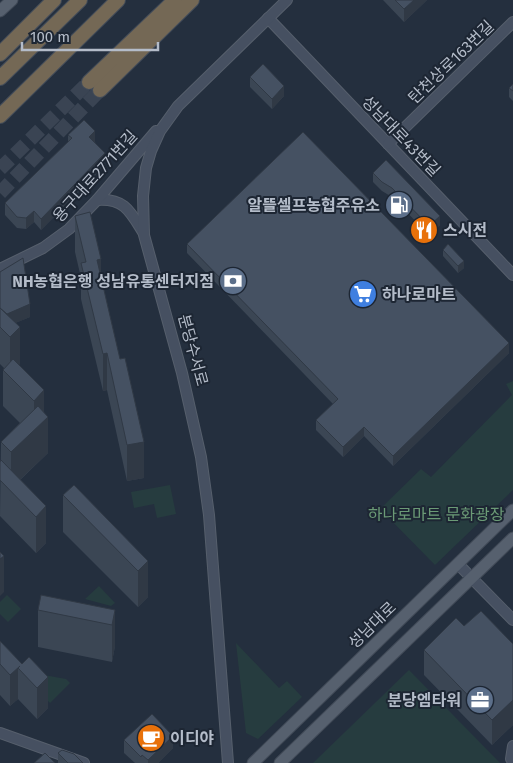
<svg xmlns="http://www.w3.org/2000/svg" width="513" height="763" viewBox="0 0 513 763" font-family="'Fira Sans','Noto Sans KR',sans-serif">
  <rect width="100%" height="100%" fill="#242f3e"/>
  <g fill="#263c3f">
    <polygon points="513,381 513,490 435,565 380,509 421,469 431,477 512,395 506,384"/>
    <polygon points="170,485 176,514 157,518 154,504 134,508 131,492"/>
    <polygon points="99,586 115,603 111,606 85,599"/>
    <polygon points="7,595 21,609 8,622 0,614 0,602"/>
    <polygon points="236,643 279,688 287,681 302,697 258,739 246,733"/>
    <polygon points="409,670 500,763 313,763"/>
    <polygon points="33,673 66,679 70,683 50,703 27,679"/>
  </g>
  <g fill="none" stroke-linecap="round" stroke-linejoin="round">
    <g stroke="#3a4453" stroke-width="14" stroke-dasharray="14 7" stroke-linecap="butt">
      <polyline points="0,169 89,82"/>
      <polyline points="0,193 100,90"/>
    </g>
    <g stroke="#565f6c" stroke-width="12">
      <g id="secondary">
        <polyline points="268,18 513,275"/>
        <polyline points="388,144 513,22"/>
        <path d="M97 200C124 198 130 211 143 232"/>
        <polyline points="0,269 43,248 69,229 97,200 156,131"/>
        <polyline points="458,564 513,620"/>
        <polyline points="0,733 84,763"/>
        <polyline points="513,746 511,759 513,761"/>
        <polyline points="228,763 209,515 201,457 182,373 144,235 143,196 146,168 151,151 160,131 178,106 287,0"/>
      </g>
    </g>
    <g stroke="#414a57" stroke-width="13">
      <g id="primary">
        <polyline points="0,11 12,0"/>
        <polyline points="253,763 513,510"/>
        <polyline points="280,763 513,538"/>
      </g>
    </g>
    <g stroke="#434c59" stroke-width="16">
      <g id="highway">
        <polyline points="0,54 54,0"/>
        <polyline points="0,78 80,0"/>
        <polyline points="89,82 175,0"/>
        <polyline points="100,90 192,0"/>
        <polyline points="0,116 118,0"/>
      </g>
    </g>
    <use href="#secondary" stroke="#465061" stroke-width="10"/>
    <use href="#primary" stroke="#56606e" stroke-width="11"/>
    <use href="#highway" stroke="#746855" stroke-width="14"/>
  </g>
  <g fill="#3b4654">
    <polygon points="383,0 427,0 404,22"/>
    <polygon points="250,77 284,96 272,109 250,87"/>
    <polygon points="513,84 513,101 509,97 509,88"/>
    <polygon points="68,135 95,142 105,165 41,230 34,222 26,229 17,228 5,215 5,203 68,142"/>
    <polygon points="373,173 440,225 429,235 392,197 382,191 373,182"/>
    <polygon points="75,216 101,277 144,478 127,481 107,390 103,391 81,299 81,278 75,252"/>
    <polygon points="187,244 509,353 393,466 364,436 343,457 316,430 316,420 333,404 187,253"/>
    <polygon points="443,250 464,268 458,273 443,256"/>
    <polygon points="0,272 30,317 15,323 20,364 19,364 44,413 48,453 20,480 46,506 46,543 36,553 0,516 1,442 20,423 3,406 3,370 4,368 0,364"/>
    <polygon points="63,495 148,561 148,597 138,607 63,532"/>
    <polygon points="38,610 115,610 115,646 112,662 38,647"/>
    <polygon points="0,641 22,664 29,657 48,708 37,719 18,699 10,706 0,695"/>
    <polygon points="513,644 513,725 492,745 424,675 424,650"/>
    <polygon points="124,740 173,748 158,763 135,763 124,753"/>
    <polygon points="58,753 83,763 58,763"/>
  </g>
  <g fill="#303945">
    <polygon points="414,0 427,0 404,22 404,9"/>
    <polygon points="284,86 284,96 272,109 272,99"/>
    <polygon points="95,131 95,142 89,148 89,137"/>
    <polygon points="105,153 105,165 41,230 41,219"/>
    <polygon points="34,211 34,222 26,229 26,218"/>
    <polygon points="440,216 440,225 429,235 429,226"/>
    <polygon points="101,259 101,295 97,260"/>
    <polygon points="464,261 464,268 458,273 458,266"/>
    <polygon points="30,304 30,317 6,327 6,314"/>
    <polygon points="20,327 20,364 10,374 10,337"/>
    <polygon points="509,343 509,353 393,466 393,456"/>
    <polygon points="107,353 107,390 103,391 103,354"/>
    <polygon points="44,390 44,420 48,417 48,453 11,488 11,452 34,430 34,401"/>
    <polygon points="364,427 364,436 343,457 343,447"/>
    <polygon points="144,442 144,478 127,481 127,445"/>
    <polygon points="46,506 46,543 36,553 36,517"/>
    <polygon points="4,556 4,592 0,596 0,559"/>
    <polygon points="148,561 148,597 138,607 138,571"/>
    <polygon points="115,610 115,646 112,662 112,625"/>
    <polygon points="18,668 18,699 10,706 10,675"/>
    <polygon points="48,677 48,708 37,719 37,688"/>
    <polygon points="513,700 513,725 492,745 492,720"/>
    <polygon points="173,736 173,748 158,763 148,763 148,760"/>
  </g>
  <g fill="#455162" stroke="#303945">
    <polygon points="395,0 414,0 404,9"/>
    <polygon points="263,64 284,86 272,99 250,77"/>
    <polygon points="513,84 513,91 509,88"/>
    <polygon points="84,120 95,131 89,137 105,153 41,219 34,211 26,218 17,217 5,203 72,138 68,135"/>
    <polygon points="303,132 509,343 393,456 364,427 343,447 316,420 338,399 187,244"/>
    <polygon points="386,160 440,216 429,226 392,188 382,182 373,173"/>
    <polygon points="90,212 101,259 97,260 120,359 125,358 144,442 127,445 107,353 103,354 81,263 86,262 75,216"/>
    <polygon points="448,244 464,261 458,266 443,250"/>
    <polygon points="23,258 30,304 7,314 0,308 0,272"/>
    <polygon points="0,308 20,327 10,337 0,327"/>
    <polygon points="13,359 44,390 34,401 3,370"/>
    <polygon points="38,406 48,417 11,452 1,442"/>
    <polygon points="1,460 46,506 36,517 0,480 0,462"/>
    <polygon points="74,485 148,561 138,571 63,495"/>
    <polygon points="0,552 4,556 0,559"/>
    <polygon points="41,595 115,610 112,625 38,610"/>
    <polygon points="481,611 513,644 513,700 492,720 424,650 456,618 464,626"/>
    <polygon points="0,641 22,664 29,657 48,677 37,688 18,668 20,666 10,675 0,664"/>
    <polygon points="152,714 173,736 148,760 142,755 141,757 124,740"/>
    <polygon points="62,750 74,754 83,763 68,763 58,753"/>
    <polygon points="45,753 55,763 34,763"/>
  </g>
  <defs>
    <g id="fuel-disc" transform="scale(1.4375)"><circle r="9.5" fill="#5c6f8a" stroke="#1d2633"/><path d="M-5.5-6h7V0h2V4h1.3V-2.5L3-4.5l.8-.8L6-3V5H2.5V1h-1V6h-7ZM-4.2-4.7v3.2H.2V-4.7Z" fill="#fff"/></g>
    <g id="restaurant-disc" transform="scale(1.4375)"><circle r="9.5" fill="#e8710a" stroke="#1d2633"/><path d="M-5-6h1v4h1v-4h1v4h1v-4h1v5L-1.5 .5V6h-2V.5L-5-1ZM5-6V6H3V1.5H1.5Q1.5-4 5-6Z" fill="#fff"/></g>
    <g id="bank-disc" transform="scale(1.4375)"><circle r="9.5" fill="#5c6f8a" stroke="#1d2633"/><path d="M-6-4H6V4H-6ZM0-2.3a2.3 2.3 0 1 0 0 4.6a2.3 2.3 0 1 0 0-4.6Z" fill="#fff"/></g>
    <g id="supermarket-disc" transform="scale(1.4375)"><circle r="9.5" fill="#3f7fe0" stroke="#1d2633"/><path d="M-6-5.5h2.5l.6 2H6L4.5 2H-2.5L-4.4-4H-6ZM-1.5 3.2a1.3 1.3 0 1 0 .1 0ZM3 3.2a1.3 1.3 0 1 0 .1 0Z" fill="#fff"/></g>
    <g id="office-disc" transform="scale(1.4375)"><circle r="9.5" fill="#5c6f8a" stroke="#1d2633"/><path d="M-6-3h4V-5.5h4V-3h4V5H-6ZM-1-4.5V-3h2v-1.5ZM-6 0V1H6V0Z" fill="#fff"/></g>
    <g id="cafe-disc" transform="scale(1.4375)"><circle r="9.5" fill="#e8710a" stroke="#1d2633"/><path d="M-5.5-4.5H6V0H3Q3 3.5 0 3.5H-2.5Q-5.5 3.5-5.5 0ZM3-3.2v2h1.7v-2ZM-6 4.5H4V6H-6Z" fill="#fff"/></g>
  </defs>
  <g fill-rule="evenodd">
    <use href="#fuel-disc" x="399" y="205"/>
    <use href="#restaurant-disc" x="424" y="230"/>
    <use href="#bank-disc" x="233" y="281"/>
    <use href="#supermarket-disc" x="363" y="294"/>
    <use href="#office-disc" x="480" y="700"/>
    <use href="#cafe-disc" x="151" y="738"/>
  </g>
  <g text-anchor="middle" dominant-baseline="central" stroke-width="4" stroke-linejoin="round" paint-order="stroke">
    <g font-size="16" fill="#b4bcc9" stroke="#1d2633">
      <text transform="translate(451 62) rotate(-44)">탄천상로163번길</text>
      <text transform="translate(401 136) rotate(46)">성남대로43번길</text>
      <text transform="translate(95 176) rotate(-48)">용구대로2771번길</text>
      <text transform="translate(193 350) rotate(75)">분당수서로</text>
      <text transform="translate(372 625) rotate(-44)">성남대로</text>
    </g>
    <g font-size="16" font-weight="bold" fill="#b4bcc9" stroke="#1d2633" text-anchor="end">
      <text x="380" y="205">알뜰셀프농협주유소</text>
      <text x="443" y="230" text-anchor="start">스시전</text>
      <text x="214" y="281">NH농협은행 성남유통센터지점</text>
      <text x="382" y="294" text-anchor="start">하나로마트</text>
      <text x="461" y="700">분당엠타워</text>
      <text x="170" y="738" text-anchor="start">이디야</text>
    </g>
    <g font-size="16" fill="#6b9a76" stroke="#1d2633">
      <text x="436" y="514">하나로마트 문화광장</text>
    </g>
  </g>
  <path d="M22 42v8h136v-8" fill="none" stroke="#b4bcc9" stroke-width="2.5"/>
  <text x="30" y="42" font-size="15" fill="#b4bcc9" stroke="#1d2633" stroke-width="4" paint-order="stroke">100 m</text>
</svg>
